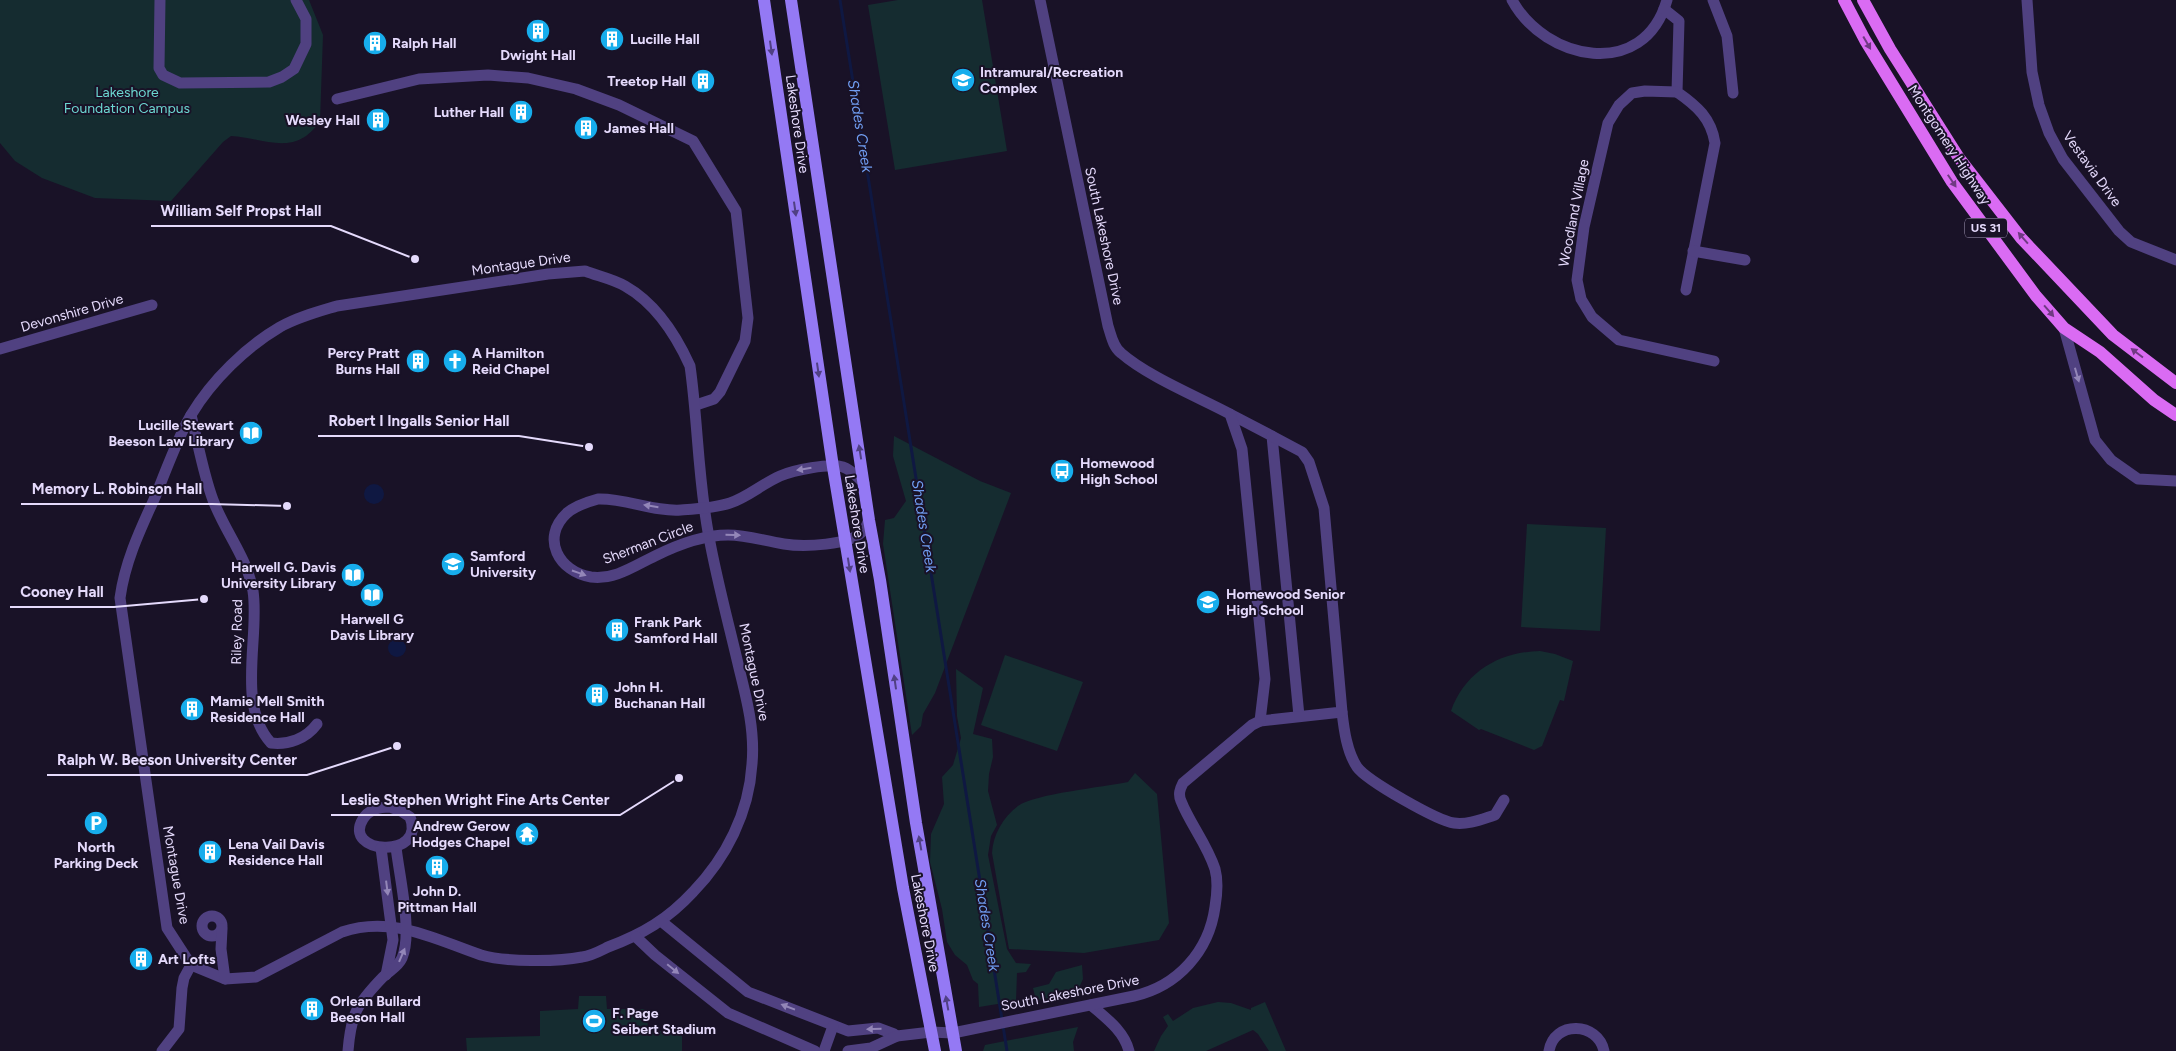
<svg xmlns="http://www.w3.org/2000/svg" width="2176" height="1051" viewBox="0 0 2176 1051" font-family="Figtree,sans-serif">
  <rect width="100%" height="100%" fill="#191227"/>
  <g fill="#152c30">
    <path d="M0 0H309L323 35 320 121C295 158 266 138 231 136L223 142 171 201 95 198 42 178 15 161 0 143Z"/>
    <polygon points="898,0 982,0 1007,151 895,170 868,5"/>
    <polygon points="894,436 980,481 1011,493 935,693 923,714 921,726 912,735 883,544 885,520 894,518 906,501 893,456"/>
    <polygon points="1527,524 1606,528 1600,631 1521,627"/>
    <path d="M1540 651 1555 654 1573 661 1564 701 1560 700 1542 746 1534 750 1481 729 1479 730 1451 711C1465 672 1499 652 1540 651Z"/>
    <polygon points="1005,655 1083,682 1057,751 981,725"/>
    <polygon points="956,669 983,688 973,734 992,739 993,757 989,774 988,791 997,825 991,836 988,855 1007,949 1016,963 1031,964 1026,972 1017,973 1016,1001 979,1007 978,984 973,980 967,965 955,955 947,942 942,909 930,862 931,834 944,804 942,777 953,765 961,738 957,716"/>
    <path d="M1135 773 1157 794 1169 923 1159 940 1084 953 1009 949 992 853C993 835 1003 817 1018 806 1034 794 1104 787 1128 782Z"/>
    <polygon points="1082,965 1083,979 1076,994 1036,1000 1033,988 1049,984 1056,972"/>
    <polygon points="579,996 606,996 607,1009 647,1009 648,1031 682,1031 682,1051 467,1051 466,1038 540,1036 540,1011 578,1009"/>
    <polygon points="1218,1002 1231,1003 1251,1010 1251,1008 1265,1002 1286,1051 1269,1051 1258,1034 1253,1030 1206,1051 1154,1051 1161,1036 1168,1026 1163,1017 1168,1014 1173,1021 1193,1008"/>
    <polygon points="1078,1027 1073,1042 1074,1051 983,1051 985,1045"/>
  </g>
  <g fill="#0f1842">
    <circle cx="374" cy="494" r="10"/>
    <circle cx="397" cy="648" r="9"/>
  </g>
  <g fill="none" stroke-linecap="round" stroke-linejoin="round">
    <polyline stroke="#0f1842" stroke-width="3" points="840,0 1007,1051"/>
    <g stroke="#504181" stroke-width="11">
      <polyline points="160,0 159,68 163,75 180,83 269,82 282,77 294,69 306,44 306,19 296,0"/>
      <path d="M1512 0C1545 61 1644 81 1667 0"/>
      <polyline points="1713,0 1727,36 1733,93"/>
      <polyline points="2027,0 2032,72 2039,105 2049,133 2063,159 2119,231 2131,242 2176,260"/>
      <path d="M1664 9 1679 21 1677 92C1697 106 1711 118 1715 143L1686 290"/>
      <polyline points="1677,92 1645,91 1632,93 1619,105 1608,123 1584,227 1577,280 1581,299 1592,317 1619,340 1714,361"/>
      <polyline points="337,99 419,79 488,75 528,78 576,89 619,105 693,141 736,211 748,318 745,341 720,392 714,399 696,405"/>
      <polyline points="1693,251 1745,260"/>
      <path d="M585 271C598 276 613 279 625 286 655 303 676 335 690 366 698 422 698 481 709 537 717 581 729 625 739 668 747 700 755 731 752 764 749 813 726 858 693 892 668 919 643 934 608 947 600 951 591 956 582 957 557 962 505 962 481 955 434 939 392 915 342 932L256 977 225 979 191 965 167 928 120 598C125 561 141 528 156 495 167 468 177 439 191 415 212 380 246 347 280 327 298 317 317 312 337 306L548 274Z"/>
      <polyline points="2064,328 2095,440 2111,460 2138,479 2176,481"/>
      <polyline points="0,349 152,305"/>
      <polyline points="1230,414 1272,436 1299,716"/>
      <path d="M191 415C198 443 203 473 213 500 225 532 247 557 253 591 260 636 236 705 271 743 288 745 306 739 317 724"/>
      <path d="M864 483C858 478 852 470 843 467 829 463 794 470 780 476 762 484 748 497 730 503 715 508 696 509 681 510 654 512 625 498 598 499 587 502 575 506 567 513 540 538 559 572 591 577 615 580 634 566 655 556 677 545 703 535 728 535 747 535 764 541 784 544 802 547 851 546 864 530 866 528 867 523 869 520"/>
      <path d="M1342 712C1344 730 1347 752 1357 767 1367 781 1438 821 1454 823 1468 825 1482 819 1495 815L1504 800"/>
      <polyline points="1260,721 1342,712 1324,508 1309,462 1302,452 1272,436"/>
      <path d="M390 807 401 811 410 817C427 860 341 854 363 819 369 809 380 807 390 807Z"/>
      <polyline points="381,848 393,940 386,975"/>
      <circle cx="212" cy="926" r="10"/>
      <polyline points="661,921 748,992 848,1031 878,1028 894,1034 897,1036"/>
      <polyline points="222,929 221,949 225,979"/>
      <polyline points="636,937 655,955 728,1013 815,1051"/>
      <path d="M1091 1005C1106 1018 1124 1031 1129 1051"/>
      <polyline points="162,1051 179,1029 182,988 184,978 191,965"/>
      <path d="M348 1051C351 1013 357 1004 383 977 390 970 398 967 402 958 413 933 399 875 396 847"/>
      <polyline points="824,1051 833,1026"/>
      <path d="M848 1051 871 1048 897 1036 931 1032 953 1033 1134 996C1178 986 1209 951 1215 907 1217 895 1218 880 1215 869 1207 844 1190 824 1181 801 1178 794 1180 789 1183 783L1252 725 1260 721 1265 679 1242 449 1230 414C1198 397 1147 376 1121 353 1113 347 1111 335 1108 326L1040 0"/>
      <path d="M1549 1051C1554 1020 1598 1022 1604 1051"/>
    </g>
    <g stroke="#9479f4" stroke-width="12">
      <polyline points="764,0 833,467 903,888 935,1051"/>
      <polyline points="791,0 869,520 880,580 916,823 956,1051"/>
    </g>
    <g stroke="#da6bf3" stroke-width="12">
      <polyline points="1844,0 1865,40 1952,182 2036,296 2064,328 2100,352 2154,400 2176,415"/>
      <polyline points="1863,0 1890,49 1959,158 2021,238 2113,335 2176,383"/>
    </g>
  </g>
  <defs><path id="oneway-solid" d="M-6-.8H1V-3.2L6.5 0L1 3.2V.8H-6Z" transform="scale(1.25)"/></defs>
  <g fill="#703a83">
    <use href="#oneway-solid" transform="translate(1867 43) rotate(60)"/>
    <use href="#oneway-solid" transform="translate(1952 181) rotate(56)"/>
    <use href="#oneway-solid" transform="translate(2023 238) rotate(-131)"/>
    <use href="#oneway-solid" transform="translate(2049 311) rotate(49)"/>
    <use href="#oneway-solid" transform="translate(2137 353) rotate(-143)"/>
  </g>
  <g fill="#504083">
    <use href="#oneway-solid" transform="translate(771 48) rotate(82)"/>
    <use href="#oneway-solid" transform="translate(795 209) rotate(82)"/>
    <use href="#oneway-solid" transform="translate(818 370) rotate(82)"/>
    <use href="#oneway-solid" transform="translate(860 452) rotate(-99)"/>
    <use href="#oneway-solid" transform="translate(849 565) rotate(81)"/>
    <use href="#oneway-solid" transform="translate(895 682) rotate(-98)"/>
    <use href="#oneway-solid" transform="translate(920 843) rotate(-100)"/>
    <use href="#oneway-solid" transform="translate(947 1003) rotate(-100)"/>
  </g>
  <g fill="#9386b8">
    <use href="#oneway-solid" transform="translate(2077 375) rotate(74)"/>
    <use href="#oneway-solid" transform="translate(804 469) rotate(171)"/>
    <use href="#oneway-solid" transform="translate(651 506) rotate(-171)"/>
    <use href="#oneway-solid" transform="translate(733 535) rotate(1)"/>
    <use href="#oneway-solid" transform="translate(579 573) rotate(19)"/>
    <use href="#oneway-solid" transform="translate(387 888) rotate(83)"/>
    <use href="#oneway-solid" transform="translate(402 955) rotate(-67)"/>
    <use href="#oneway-solid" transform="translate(673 969) rotate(39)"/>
    <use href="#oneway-solid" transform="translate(788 1007) rotate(-159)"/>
    <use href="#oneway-solid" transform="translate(874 1029) rotate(179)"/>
  </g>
  <defs>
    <g id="building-disc" transform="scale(1.25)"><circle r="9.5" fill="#17adec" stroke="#191227"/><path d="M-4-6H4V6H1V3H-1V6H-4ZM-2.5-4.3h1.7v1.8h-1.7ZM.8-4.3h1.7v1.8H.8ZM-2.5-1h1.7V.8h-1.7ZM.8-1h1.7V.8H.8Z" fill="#fff"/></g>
    <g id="university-disc" transform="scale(1.25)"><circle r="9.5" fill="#17adec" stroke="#191227"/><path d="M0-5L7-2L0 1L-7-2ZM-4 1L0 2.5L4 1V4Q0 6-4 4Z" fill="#fff"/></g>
    <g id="church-disc" transform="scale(1.25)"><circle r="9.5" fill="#17adec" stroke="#191227"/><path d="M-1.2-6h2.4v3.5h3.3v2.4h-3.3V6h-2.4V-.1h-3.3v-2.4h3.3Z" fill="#fff"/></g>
    <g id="library-disc" transform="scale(1.25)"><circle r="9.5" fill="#17adec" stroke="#191227"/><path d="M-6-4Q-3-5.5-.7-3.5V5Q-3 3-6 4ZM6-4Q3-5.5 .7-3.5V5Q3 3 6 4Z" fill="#fff"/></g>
    <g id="bus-disc" transform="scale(1.25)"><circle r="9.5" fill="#17adec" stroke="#191227"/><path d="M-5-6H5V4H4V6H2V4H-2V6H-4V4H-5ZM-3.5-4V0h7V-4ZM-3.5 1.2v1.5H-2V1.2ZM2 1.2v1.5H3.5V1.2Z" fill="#fff"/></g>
    <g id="school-disc" transform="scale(1.25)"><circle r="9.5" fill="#17adec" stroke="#191227"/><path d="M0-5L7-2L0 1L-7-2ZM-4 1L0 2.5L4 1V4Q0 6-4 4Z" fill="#fff"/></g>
    <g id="parking-disc" transform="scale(1.25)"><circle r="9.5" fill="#17adec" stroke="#191227"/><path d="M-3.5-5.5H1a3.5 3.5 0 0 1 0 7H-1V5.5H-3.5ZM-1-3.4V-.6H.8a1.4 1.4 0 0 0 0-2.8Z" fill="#fff"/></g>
    <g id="temple-disc" transform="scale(1.25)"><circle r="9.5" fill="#17adec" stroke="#191227"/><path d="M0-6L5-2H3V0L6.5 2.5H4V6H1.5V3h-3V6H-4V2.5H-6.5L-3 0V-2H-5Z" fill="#fff"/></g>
    <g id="stadium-disc" transform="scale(1.25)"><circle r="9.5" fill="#17adec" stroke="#191227"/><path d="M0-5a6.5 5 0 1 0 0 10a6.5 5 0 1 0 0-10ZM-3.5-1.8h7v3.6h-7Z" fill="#fff"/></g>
  </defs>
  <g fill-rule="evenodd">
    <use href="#building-disc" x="538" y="31"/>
    <use href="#building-disc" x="612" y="39"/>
    <use href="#building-disc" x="375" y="43"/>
    <use href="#university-disc" x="963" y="80"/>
    <use href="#building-disc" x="703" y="81"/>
    <use href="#building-disc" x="521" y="112"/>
    <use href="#building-disc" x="378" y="120"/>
    <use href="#building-disc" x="586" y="128"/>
    <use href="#building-disc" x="418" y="361"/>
    <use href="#church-disc" x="455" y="361"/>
    <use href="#library-disc" x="251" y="433"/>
    <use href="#bus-disc" x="1062" y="471"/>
    <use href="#university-disc" x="453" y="564"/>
    <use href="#library-disc" x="353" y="575"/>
    <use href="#library-disc" x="372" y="595"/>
    <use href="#school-disc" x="1208" y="602"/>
    <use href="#building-disc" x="617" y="630"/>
    <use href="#building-disc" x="597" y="695"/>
    <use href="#building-disc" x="192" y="709"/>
    <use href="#parking-disc" x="96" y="823"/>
    <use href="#temple-disc" x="527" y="834"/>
    <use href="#building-disc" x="210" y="852"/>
    <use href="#building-disc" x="437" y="867"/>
    <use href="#building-disc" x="141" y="959"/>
    <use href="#building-disc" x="312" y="1009"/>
    <use href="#stadium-disc" x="594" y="1021"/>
  </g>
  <g text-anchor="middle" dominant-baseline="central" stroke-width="4" stroke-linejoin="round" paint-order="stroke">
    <rect fill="#191227" stroke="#a89ebc" stroke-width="1" x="1965" y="218.5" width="42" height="19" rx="4"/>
    <g font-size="12" font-weight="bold" fill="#e5dafc">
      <text x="1986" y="228">US 31</text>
    </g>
    <g font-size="14" font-weight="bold" fill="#e5dafc" stroke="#191227" text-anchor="start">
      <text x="630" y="39">Lucille Hall</text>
      <text x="392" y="43">Ralph Hall</text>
      <text x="538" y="55" text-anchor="middle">Dwight Hall</text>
      <text x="980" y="72">Intramural/Recreation<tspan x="980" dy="16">Complex</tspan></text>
      <text x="686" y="81" text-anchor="end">Treetop Hall</text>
      <text x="504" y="112" text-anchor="end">Luther Hall</text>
      <text x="360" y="120" text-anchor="end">Wesley Hall</text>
      <text x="604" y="128">James Hall</text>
      <text x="400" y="353" text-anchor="end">Percy Pratt<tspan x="400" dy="16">Burns Hall</tspan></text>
      <text x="472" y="353">A Hamilton<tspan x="472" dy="16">Reid Chapel</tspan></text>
      <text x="234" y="425" text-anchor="end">Lucille Stewart<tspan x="234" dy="16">Beeson Law Library</tspan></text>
      <text x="1080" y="463">Homewood<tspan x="1080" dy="16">High School</tspan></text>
      <text x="470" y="556">Samford<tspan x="470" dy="16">University</tspan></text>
      <text x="336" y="567" text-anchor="end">Harwell G. Davis<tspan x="336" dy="16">University Library</tspan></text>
      <text x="1226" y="594">Homewood Senior<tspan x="1226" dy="16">High School</tspan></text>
      <text x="372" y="619" text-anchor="middle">Harwell G<tspan x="372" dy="16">Davis Library</tspan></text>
      <text x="634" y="622">Frank Park<tspan x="634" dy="16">Samford Hall</tspan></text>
      <text x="614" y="687">John H.<tspan x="614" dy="16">Buchanan Hall</tspan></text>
      <text x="210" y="701">Mamie Mell Smith<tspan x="210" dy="16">Residence Hall</tspan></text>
      <text x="510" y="826" text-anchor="end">Andrew Gerow<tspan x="510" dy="16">Hodges Chapel</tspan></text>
      <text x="228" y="844">Lena Vail Davis<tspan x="228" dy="16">Residence Hall</tspan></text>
      <text x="96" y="847" text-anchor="middle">North<tspan x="96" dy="16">Parking Deck</tspan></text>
      <text x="437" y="891" text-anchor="middle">John D.<tspan x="437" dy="16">Pittman Hall</tspan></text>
      <text x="158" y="959">Art Lofts</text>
      <text x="330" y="1001">Orlean Bullard<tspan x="330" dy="16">Beeson Hall</tspan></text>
      <text x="612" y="1013">F. Page<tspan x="612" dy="16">Seibert Stadium</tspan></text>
    </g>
    <g font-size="14" fill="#6cd7d1" stroke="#191227">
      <text x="127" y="92">Lakeshore<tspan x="127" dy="16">Foundation Campus</tspan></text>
    </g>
    <g font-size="14" fill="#e5dafc" stroke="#191227">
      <text transform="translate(797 124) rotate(82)">Lakeshore Drive</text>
      <text transform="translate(1949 145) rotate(57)">Montgomery Highway</text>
      <text transform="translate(2092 169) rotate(54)">Vestavia Drive</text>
      <text transform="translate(1574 213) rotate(-79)">Woodland Village</text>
      <text transform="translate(1104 236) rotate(78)">South Lakeshore Drive</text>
      <text transform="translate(521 264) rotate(-8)">Montague Drive</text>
      <text transform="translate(72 313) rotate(-16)">Devonshire Drive</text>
      <text transform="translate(857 524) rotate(81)">Lakeshore Drive</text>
      <text transform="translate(648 543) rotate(-21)">Sherman Circle</text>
      <text transform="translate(237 632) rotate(-89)">Riley Road</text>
      <text transform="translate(754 672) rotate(78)">Montague Drive</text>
      <text transform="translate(176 875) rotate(80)">Montague Drive</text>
      <text transform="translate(925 923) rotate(79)">Lakeshore Drive</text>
      <text transform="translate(1070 993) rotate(-11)">South Lakeshore Drive</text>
    </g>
    <g font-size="15" font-style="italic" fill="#719ef3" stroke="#191227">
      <text transform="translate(860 126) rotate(81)">Shades Creek</text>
      <text transform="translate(924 526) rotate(81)">Shades Creek</text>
      <text transform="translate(987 925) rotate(81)">Shades Creek</text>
    </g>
  </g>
  <path fill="none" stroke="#e5dafc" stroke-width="2" d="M415 259L331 226H151M589 447L519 436H318M287 506L212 504H21M204 599L114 607H10M397 746L307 775H47M679 778L620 815H331"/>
  <g fill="#e5dafc" stroke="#191227" stroke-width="2">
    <circle cx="415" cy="259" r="5"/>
    <circle cx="589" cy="447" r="5"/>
    <circle cx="287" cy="506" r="5"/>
    <circle cx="204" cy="599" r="5"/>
    <circle cx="397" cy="746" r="5"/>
    <circle cx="679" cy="778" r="5"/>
  </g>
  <g font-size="15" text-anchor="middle" font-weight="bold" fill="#e5dafc" stroke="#191227" stroke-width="4" stroke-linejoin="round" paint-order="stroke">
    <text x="241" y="216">William Self Propst Hall</text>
    <text x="419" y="426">Robert I Ingalls Senior Hall</text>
    <text x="117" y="494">Memory L. Robinson Hall</text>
    <text x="62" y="597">Cooney Hall</text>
    <text x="177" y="765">Ralph W. Beeson University Center</text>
    <text x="475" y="805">Leslie Stephen Wright Fine Arts Center</text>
  </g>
</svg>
